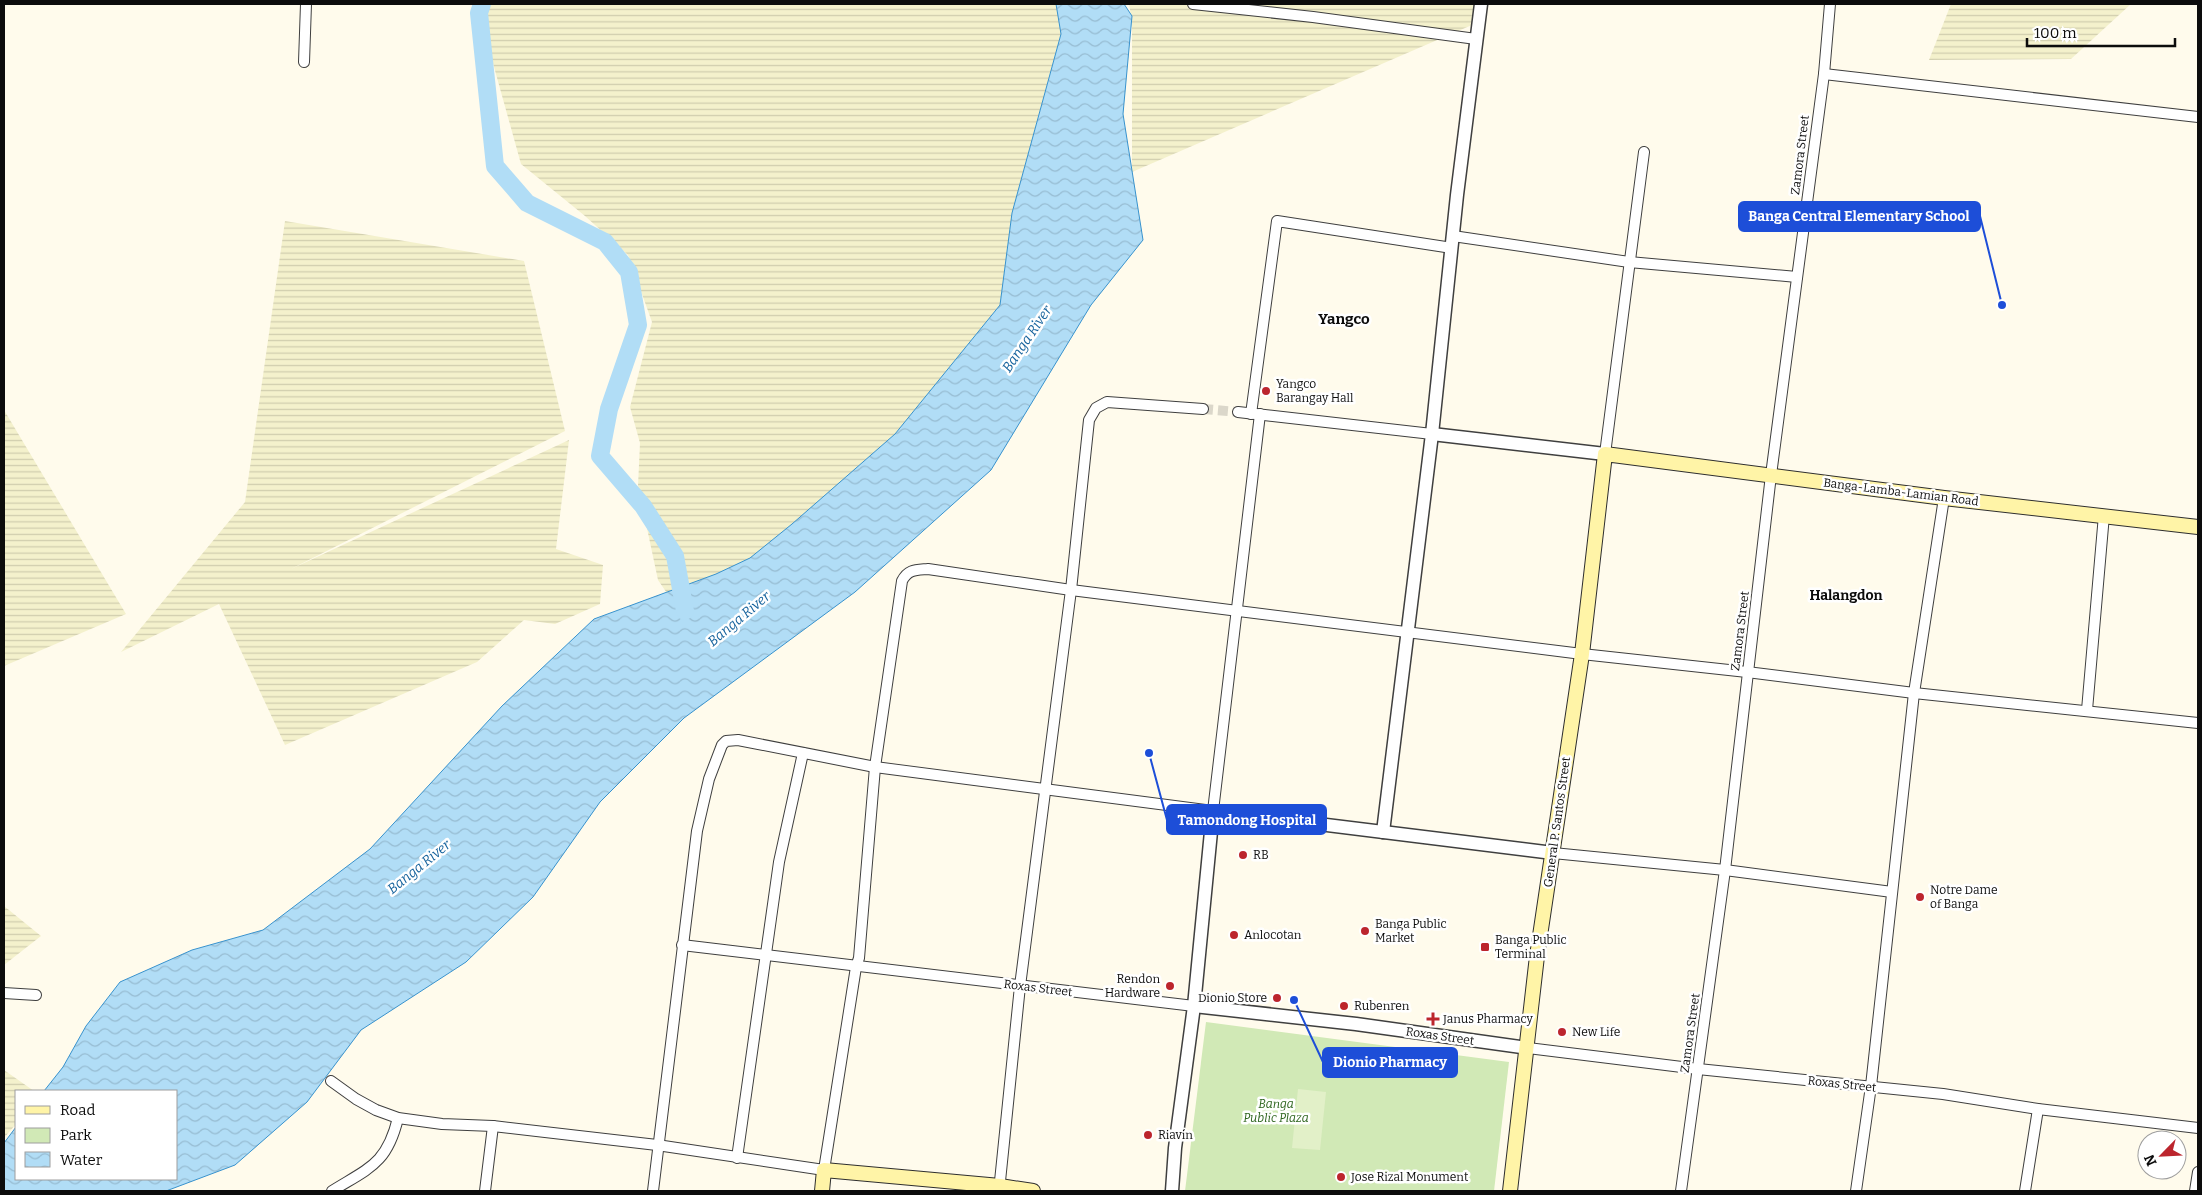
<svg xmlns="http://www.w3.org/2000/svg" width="2202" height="1195" viewBox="0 0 2202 1195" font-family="Bitter,serif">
  <defs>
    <pattern id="farmland-rules" width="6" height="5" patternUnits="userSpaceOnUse" patternTransform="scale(1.25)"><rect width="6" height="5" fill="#f4f1cc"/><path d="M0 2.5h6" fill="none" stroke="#d0cdae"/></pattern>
    <pattern id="water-waves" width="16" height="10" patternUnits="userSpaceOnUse" patternTransform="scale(1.25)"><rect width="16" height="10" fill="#b1ddf6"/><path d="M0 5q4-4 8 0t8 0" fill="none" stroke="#97bcd2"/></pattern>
  </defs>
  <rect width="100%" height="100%" fill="#fffbec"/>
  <g fill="url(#farmland-rules)">
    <polygon points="482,4 1056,4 1061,34 1012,213 1000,305 895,434 788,540 673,602 658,580 638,486 640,443 630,407 652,322 628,255 585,216 521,164 479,13"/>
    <polygon points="1129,4 1475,4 1472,25 1132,172 1132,21"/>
    <polygon points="1951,4 2131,4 2071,59 1929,60"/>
    <polygon points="285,221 524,261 565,431 291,569 569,440 556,549 603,565 600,604 555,624 524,620 477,662 285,745 219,604 121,652 245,502"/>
    <polygon points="4,410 126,614 4,666"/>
    <polygon points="4,906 41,936 4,965"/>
    <polygon points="4,1070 34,1091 16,1091 16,1124 4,1138"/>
  </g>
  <polygon fill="#d1e9b6" points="1206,1022 1509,1062 1494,1191 1185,1191"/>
  <polygon fill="#e2f0c8" points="1298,1089 1326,1092 1320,1150 1292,1148"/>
  <polygon fill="url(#water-waves)" stroke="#3892cd" points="1056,4 1124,4 1132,16 1123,114 1143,240 1091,305 991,470 855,592 684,718 600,802 533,897 466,962 361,1030 307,1102 235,1165 166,1191 4,1191 4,1143 16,1127 16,1179 176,1179 176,1091 44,1091 63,1067 86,1026 120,982 192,950 263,930 370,849 502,706 594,619 716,574 750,558 792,524 895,434 1000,305 1012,213 1061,34"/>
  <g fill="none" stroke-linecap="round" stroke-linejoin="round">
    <polyline stroke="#b1ddf6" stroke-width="18" points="482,4 479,13 495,166 527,203 605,242 629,272 638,325 609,409 600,456 643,506 675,556 685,611"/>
    <polyline stroke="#dbd7ca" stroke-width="10" stroke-dasharray="10 5" stroke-linecap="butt" points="1203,409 1238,412"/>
    <g stroke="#3f3f3f" stroke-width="12">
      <g id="minor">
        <polyline points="1193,4 1313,17 1476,39"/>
        <polyline points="304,62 306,4"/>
        <polyline points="1824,74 2198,117"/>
        <polyline points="1453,236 1629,262 1797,277"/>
        <polyline points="1238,412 1432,434"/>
        <polyline points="1251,414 1277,221 1452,248"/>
        <polyline points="1605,454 1644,152"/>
        <polyline points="2087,710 2104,515"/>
        <polyline points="1553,853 1725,870 1892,892"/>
        <polyline points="682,945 1194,1006"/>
        <polyline points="4,993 36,995"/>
        <polyline points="1528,1048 1698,1069 1943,1094 2038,1109 2198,1128"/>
        <path d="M331 1081 356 1099 376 1110 398 1118 442 1124 493 1126 657 1145 824 1170 856 967 859 958 875 767 902 581C908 569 916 570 928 569L1071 590 1582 654 1747 672 1914 693 2198 723"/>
        <polyline points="737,1158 779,862 803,753"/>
        <path d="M332 1191C369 1168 387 1164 398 1118"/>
        <polyline points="485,1191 493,1126"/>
        <polyline points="653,1191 697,831 709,779 722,745 726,741 738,740 875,767 1213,811 1260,414"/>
        <polyline points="999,1191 1020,986 1071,590 1089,420 1096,408 1107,402 1203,409"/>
        <polyline points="1681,1191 1725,870 1771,475 1824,74 1830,4"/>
        <polyline points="1856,1191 1871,1086 1914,693 1944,498"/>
        <polyline points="2025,1191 2038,1109"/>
        <polyline points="2195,1191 2198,1172"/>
      </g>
    </g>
    <g stroke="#3f3f3f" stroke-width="15">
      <g id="tertiary">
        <polyline points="1432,434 1605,454"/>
        <polyline points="1383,832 1432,434 1457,195 1481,4"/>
        <polyline points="1194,1006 1356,1024 1528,1048"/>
        <polyline points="1172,1191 1175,1148 1194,1006 1213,811 1553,853"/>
      </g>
    </g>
    <g stroke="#2e2e2e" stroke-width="16">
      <g id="secondary">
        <polyline points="822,1191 824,1170 1000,1186 1033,1191"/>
        <polyline points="1510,1191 1537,956 1582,654 1605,454 1944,498 2198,527"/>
      </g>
    </g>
    <use href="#minor" stroke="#fff" stroke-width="10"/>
    <use href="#tertiary" stroke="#fff" stroke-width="12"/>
    <use href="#secondary" stroke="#fff4a7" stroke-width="14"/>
  </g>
  <g fill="#bc252d" stroke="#fff" stroke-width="2">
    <circle cx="1266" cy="391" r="5"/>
    <circle cx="1243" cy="855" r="5"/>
    <circle cx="1920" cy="897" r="5"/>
    <circle cx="1365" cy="931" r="5"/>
    <circle cx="1234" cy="935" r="5"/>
    <rect x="1480" y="942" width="10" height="10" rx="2.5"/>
    <circle cx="1170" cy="986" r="5"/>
    <circle cx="1277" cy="998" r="5"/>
    <circle cx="1344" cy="1006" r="5"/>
    <path d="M1430.5 1011.5h5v5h5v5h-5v5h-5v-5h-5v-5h5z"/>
    <circle cx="1562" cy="1032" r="5"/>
    <circle cx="1148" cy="1135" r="5"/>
    <circle cx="1341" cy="1177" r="5"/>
  </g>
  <g text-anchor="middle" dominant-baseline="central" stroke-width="5" stroke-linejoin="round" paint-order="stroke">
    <g font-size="12" fill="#0c0c0c" stroke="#fff">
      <text transform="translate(1800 155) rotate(-83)">Zamora Street</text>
      <text transform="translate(1901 492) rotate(7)">Banga-Lamba-Lamian Road</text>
      <text transform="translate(1740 631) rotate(-83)">Zamora Street</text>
      <text transform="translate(1557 822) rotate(-82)">General P. Santos Street</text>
      <text transform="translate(1038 988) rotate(7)">Roxas Street</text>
      <text transform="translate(1690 1033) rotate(-82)">Zamora Street</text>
      <text transform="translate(1440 1036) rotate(8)">Roxas Street</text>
      <text transform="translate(1842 1084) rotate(6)">Roxas Street</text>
    </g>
    <g font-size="12" fill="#0c0c0c" stroke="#fff" text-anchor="start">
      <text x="1276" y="384">Yangco<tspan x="1276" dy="14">Barangay Hall</tspan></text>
      <text x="1253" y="855">RB</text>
      <text x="1930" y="890">Notre Dame<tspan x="1930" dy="14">of Banga</tspan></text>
      <text x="1375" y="924">Banga Public<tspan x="1375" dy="14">Market</tspan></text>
      <text x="1244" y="935">Anlocotan</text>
      <text x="1495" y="940">Banga Public<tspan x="1495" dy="14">Terminal</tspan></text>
      <text x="1160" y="979" text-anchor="end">Rendon<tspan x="1160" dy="14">Hardware</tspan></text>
      <text x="1267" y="998" text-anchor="end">Dionio Store</text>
      <text x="1354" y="1006">Rubenren</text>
      <text x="1443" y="1019">Janus Pharmacy</text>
      <text x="1572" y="1032">New Life</text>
      <text x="1158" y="1135">Riavin</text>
      <text x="1351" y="1177">Jose Rizal Monument</text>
    </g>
    <g font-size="12" font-style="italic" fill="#2c641d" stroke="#fff">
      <text x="1276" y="1104">Banga<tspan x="1276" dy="14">Public Plaza</tspan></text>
    </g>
    <g font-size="14" font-style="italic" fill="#16639d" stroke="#fff">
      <text transform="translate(1027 339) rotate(-56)">Banga River</text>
      <text transform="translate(739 619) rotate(-40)">Banga River</text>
      <text transform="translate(419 867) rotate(-39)">Banga River</text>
    </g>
    <g font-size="14" font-weight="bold" fill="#0c0c0c" stroke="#fff">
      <text x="1846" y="595">Halangdon</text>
    </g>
    <g font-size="15" font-weight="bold" fill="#0c0c0c" stroke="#fff">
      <text x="1344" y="319">Yangco</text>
    </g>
  </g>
  <path fill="none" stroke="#1d4ed8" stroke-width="2" d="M2002 305L1980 216M1149 753L1167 820M1294 1000L1323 1062"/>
  <g fill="#1d4ed8" stroke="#fff" stroke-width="2">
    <circle cx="2002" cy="305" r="5"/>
    <circle cx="1149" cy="753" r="5"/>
    <circle cx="1294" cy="1000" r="5"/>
  </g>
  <g fill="#1d4ed8" stroke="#1d4ed8" stroke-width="2">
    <rect x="1739" y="202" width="241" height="29" rx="5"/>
    <rect x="1167" y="805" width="159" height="29" rx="5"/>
    <rect x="1323" y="1048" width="134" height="29" rx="5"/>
  </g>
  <g font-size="14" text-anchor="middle" font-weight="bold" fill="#fff">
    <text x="1859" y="221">Banga Central Elementary School</text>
    <text x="1247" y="825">Tamondong Hospital</text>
    <text x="1390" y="1067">Dionio Pharmacy</text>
  </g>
  <rect width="2202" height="1195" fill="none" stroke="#0c0c0c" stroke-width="10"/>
  <rect x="15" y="1090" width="162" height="90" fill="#ffffff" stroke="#9e9e9e"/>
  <rect x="25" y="1106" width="25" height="8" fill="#fff4a7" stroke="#9e9e9e"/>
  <text x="60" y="1115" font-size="15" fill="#0c0c0c">Road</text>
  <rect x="25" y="1128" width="25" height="15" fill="#d1e9b6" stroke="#9e9e9e"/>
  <text x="60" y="1140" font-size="15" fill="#0c0c0c">Park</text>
  <rect x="25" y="1152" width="25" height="15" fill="url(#water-waves)" stroke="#9e9e9e"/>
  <text x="60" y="1165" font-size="15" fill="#0c0c0c">Water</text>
  <g transform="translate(2162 1155) rotate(246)"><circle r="24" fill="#ffffff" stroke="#9e9e9e"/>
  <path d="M0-4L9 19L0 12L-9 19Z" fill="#bc252d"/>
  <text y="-8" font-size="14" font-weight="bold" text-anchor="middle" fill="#0c0c0c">N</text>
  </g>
  <path d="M2027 38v8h148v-8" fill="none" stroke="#0c0c0c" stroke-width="2.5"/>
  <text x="2034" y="38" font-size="15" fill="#0c0c0c" stroke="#ffffff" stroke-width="4" paint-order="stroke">100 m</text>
</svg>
